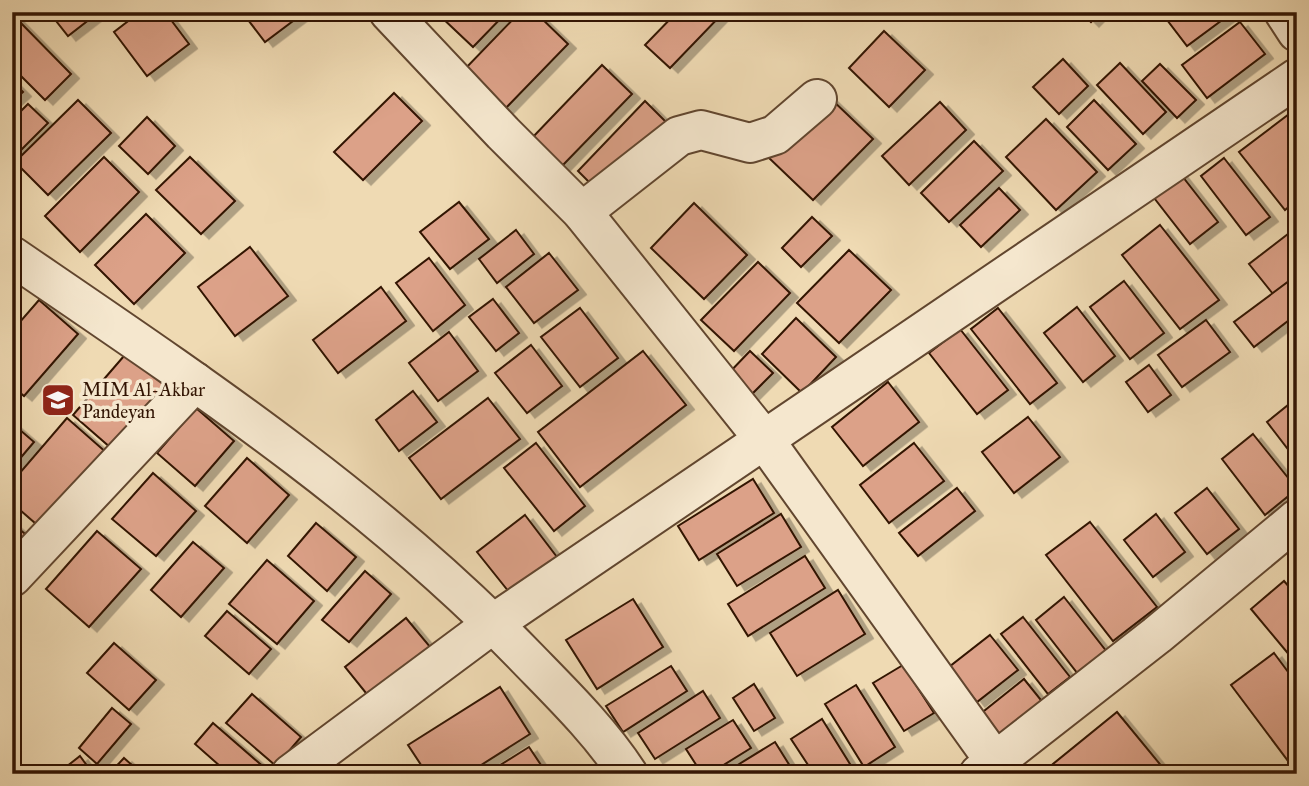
<svg xmlns="http://www.w3.org/2000/svg" width="1309" height="786" viewBox="0 0 1309 786" font-family="'IM FELL Great Primer',serif">
  <defs>
    <filter id="shadow"><feDropShadow dx="8" dy="4.5" stdDeviation="0" flood-color="#0004"/></filter>
  </defs>
  <rect width="100%" height="100%" fill="#efdab3"/>
  <filter id="stains"><feTurbulence type="fractalNoise" baseFrequency=".00286" numOctaves="4"/><feColorMatrix values="0 0 0 0 .2 0 0 0 0 .09 0 0 0 0 .02 0 0 0 .5 -.17"/></filter>
  <radialGradient id="worn" r=".72"><stop offset=".6" stop-color="#630" stop-opacity="0"/><stop offset="1" stop-color="#630" stop-opacity=".3"/></radialGradient>
  <g fill="#dca188" stroke="#321403" stroke-width="2" filter="url(#shadow)">
    <polygon points="49,12 99,12 68,36"/>
    <polygon points="140,12 165,12 189,44 147,76 114,32"/>
    <polygon points="242,12 305,12 265,42"/>
    <polygon points="439,12 507,12 473,47 438,14"/>
    <polygon points="520,12 535,12 568,44 502,112 462,72"/>
    <polygon points="677,12 724,12 670,68 645,45"/>
    <polygon points="1081,12 1101,12 1091,22"/>
    <polygon points="1161,12 1233,12 1187,46"/>
    <polygon points="14,16 71,74 45,100 12,67"/>
    <polygon points="1240,22 1265,54 1207,98 1182,65"/>
    <polygon points="884,31 925,70 889,107 849,68"/>
    <polygon points="1063,59 1088,86 1059,114 1033,87"/>
    <polygon points="1120,63 1166,112 1143,134 1097,85"/>
    <polygon points="1160,64 1196,100 1177,118 1142,81"/>
    <polygon points="602,65 632,94 561,167 531,139"/>
    <polygon points="12,81 23,92 12,102"/>
    <polygon points="394,93 422,121 363,180 334,152"/>
    <polygon points="828,96 873,139 813,200 768,157"/>
    <polygon points="78,100 111,133 48,195 15,162"/>
    <polygon points="1094,100 1136,144 1108,170 1067,127"/>
    <polygon points="645,101 667,123 600,193 578,171"/>
    <polygon points="940,102 966,130 909,185 882,156"/>
    <polygon points="28,104 48,123 12,159 12,120"/>
    <polygon points="1297,108 1297,200 1285,210 1239,152"/>
    <polygon points="147,117 175,146 148,174 119,146"/>
    <polygon points="1046,119 1097,172 1056,210 1006,157"/>
    <polygon points="974,141 1003,171 949,222 921,193"/>
    <polygon points="104,157 139,192 80,252 45,216"/>
    <polygon points="190,157 235,201 201,234 156,190"/>
    <polygon points="1224,158 1270,217 1246,235 1201,176"/>
    <polygon points="1179,172 1218,222 1190,244 1151,194"/>
    <polygon points="999,188 1020,210 981,247 960,225"/>
    <polygon points="459,202 489,239 450,269 420,232"/>
    <polygon points="694,203 747,255 704,299 651,248"/>
    <polygon points="146,214 185,253 134,304 95,265"/>
    <polygon points="812,217 832,236 801,267 782,248"/>
    <polygon points="1160,225 1219,300 1180,329 1122,255"/>
    <polygon points="1297,227 1297,275 1273,294 1249,264"/>
    <polygon points="516,230 534,254 497,283 479,259"/>
    <polygon points="250,247 288,296 235,336 198,287"/>
    <polygon points="849,250 891,290 839,343 797,303"/>
    <polygon points="549,253 578,290 534,323 506,287"/>
    <polygon points="429,258 465,305 433,331 396,283"/>
    <polygon points="758,262 790,293 734,351 701,320"/>
    <polygon points="1297,275 1297,314 1254,347 1234,322"/>
    <polygon points="1124,281 1164,333 1130,359 1090,307"/>
    <polygon points="381,287 406,321 338,373 313,340"/>
    <polygon points="493,299 519,333 496,351 469,317"/>
    <polygon points="39,300 78,334 24,396 12,386 12,331"/>
    <polygon points="1077,307 1115,356 1083,382 1044,333"/>
    <polygon points="580,308 618,358 580,387 541,337"/>
    <polygon points="998,308 1057,383 1030,404 971,329"/>
    <polygon points="796,318 836,357 802,393 762,354"/>
    <polygon points="1206,320 1230,352 1182,387 1158,355"/>
    <polygon points="960,329 1008,390 977,414 929,353"/>
    <polygon points="449,332 478,371 438,401 409,363"/>
    <polygon points="531,345 562,386 527,413 495,373"/>
    <polygon points="130,349 168,383 111,448 73,415"/>
    <polygon points="643,351 686,405 580,487 538,432"/>
    <polygon points="750,351 773,373 747,399 725,377"/>
    <polygon points="1149,365 1171,395 1148,412 1126,382"/>
    <polygon points="888,382 919,422 863,466 832,427"/>
    <polygon points="413,391 437,422 399,451 376,420"/>
    <polygon points="488,398 520,439 441,499 409,458"/>
    <polygon points="1293,401 1297,406 1297,461 1267,422"/>
    <polygon points="196,408 234,441 195,486 157,453"/>
    <polygon points="1028,417 1060,457 1014,493 982,452"/>
    <polygon points="67,418 108,454 43,530 12,503 12,482"/>
    <polygon points="12,423 34,442 12,468"/>
    <polygon points="1253,434 1297,489 1265,515 1222,459"/>
    <polygon points="536,443 585,506 554,531 504,468"/>
    <polygon points="914,443 944,481 889,523 860,485"/>
    <polygon points="247,458 289,495 247,543 205,506"/>
    <polygon points="153,473 196,511 156,556 112,519"/>
    <polygon points="753,479 774,513 699,560 678,526"/>
    <polygon points="957,488 975,511 918,556 899,533"/>
    <polygon points="1207,488 1239,529 1207,554 1175,513"/>
    <polygon points="781,514 801,547 737,586 717,554"/>
    <polygon points="1156,514 1185,552 1153,577 1124,540"/>
    <polygon points="525,515 560,561 513,597 477,552"/>
    <polygon points="1090,522 1157,607 1113,641 1046,555"/>
    <polygon points="12,523 30,538 12,559"/>
    <polygon points="316,523 356,557 327,591 288,556"/>
    <polygon points="97,531 141,569 89,627 46,589"/>
    <polygon points="193,542 224,568 181,617 151,590"/>
    <polygon points="805,556 825,588 748,636 728,604"/>
    <polygon points="267,560 314,601 277,644 229,604"/>
    <polygon points="365,571 391,594 349,642 322,620"/>
    <polygon points="1284,581 1297,596 1297,652 1291,657 1251,609"/>
    <polygon points="838,590 865,634 797,676 770,633"/>
    <polygon points="1064,597 1114,661 1085,683 1036,620"/>
    <polygon points="633,599 663,647 597,689 566,640"/>
    <polygon points="227,611 271,649 249,674 205,636"/>
    <polygon points="1023,617 1070,677 1048,694 1001,634"/>
    <polygon points="406,618 431,648 370,698 345,667"/>
    <polygon points="990,635 1018,670 977,702 949,667"/>
    <polygon points="114,643 156,680 129,710 87,673"/>
    <polygon points="1274,653 1297,684 1297,773 1231,685"/>
    <polygon points="903,665 934,713 904,731 873,683"/>
    <polygon points="671,666 687,691 623,732 606,706"/>
    <polygon points="1024,679 1049,710 997,749 974,719"/>
    <polygon points="754,684 775,718 754,731 733,698"/>
    <polygon points="856,685 895,747 864,767 825,704"/>
    <polygon points="500,687 530,734 467,774 427,774 408,745"/>
    <polygon points="703,691 720,718 655,759 638,733"/>
    <polygon points="252,694 301,737 276,766 226,723"/>
    <polygon points="112,708 131,724 97,764 79,748"/>
    <polygon points="1117,712 1168,774 1061,774 1053,764"/>
    <polygon points="822,719 850,764 834,774 814,774 791,739"/>
    <polygon points="733,720 751,748 709,774 702,774 686,749"/>
    <polygon points="213,723 266,769 262,774 229,774 195,744"/>
    <polygon points="775,742 795,774 741,774 736,766"/>
    <polygon points="529,747 547,774 486,774"/>
    <polygon points="80,756 93,774 57,774"/>
    <polygon points="124,758 142,774 109,774"/>
  </g>
  <g fill="none" stroke-linecap="round" stroke-linejoin="round">
    <g stroke="#61462f" stroke-width="42">
      <g id="minor">
        <polyline points="389,12 503,133 582,212 763,438 1004,774"/>
        <polyline points="1284,12 1297,32"/>
        <polyline points="582,212 679,136 701,130 750,143 775,135 817,99"/>
        <path d="M12 256C192 379 375 500 527 658 562 694 600 731 628 774"/>
        <polyline points="12,577 195,382"/>
        <polyline points="291,774 494,623 1297,78"/>
        <polyline points="979,774 1157,635 1297,519"/>
      </g>
    </g>
    <use href="#minor" stroke="#f5e7ce" stroke-width="38"/>
  </g>
  <defs>
    <g id="school-square" transform="scale(1.75)"><rect x="-9" y="-9" width="18" height="18" rx="4" fill="#8f2418" stroke="#f5e7ce"/><path d="M0-5L7-2L0 1L-7-2ZM-4 1L0 2.5L4 1V4Q0 6-4 4Z" fill="#fff"/></g>
  </defs>
  <g fill-rule="evenodd">
    <use href="#school-square" x="58" y="400"/>
  </g>
  <g text-anchor="middle" dominant-baseline="central" stroke-width="7" stroke-linejoin="round" paint-order="stroke">
    <g font-size="19" fill="#321403" stroke="#f5e7ce" text-anchor="start">
      <text x="82" y="389">MIM Al-Akbar<tspan x="82" dy="22">Pandeyan</tspan></text>
    </g>
  </g>
  <rect width="1309" height="786" fill="none" stroke="#efdab3" stroke-width="42"/>
  <rect x="14" y="14" width="1281" height="758" fill="none" stroke="#321403" stroke-width="3.5"/>
  <rect x="21" y="21" width="1267" height="744" fill="none" stroke="#321403" stroke-width="2"/>
  <rect width="100%" height="100%" filter="url(#stains)"/>
  <rect width="100%" height="100%" fill="url(#worn)"/>
</svg>
